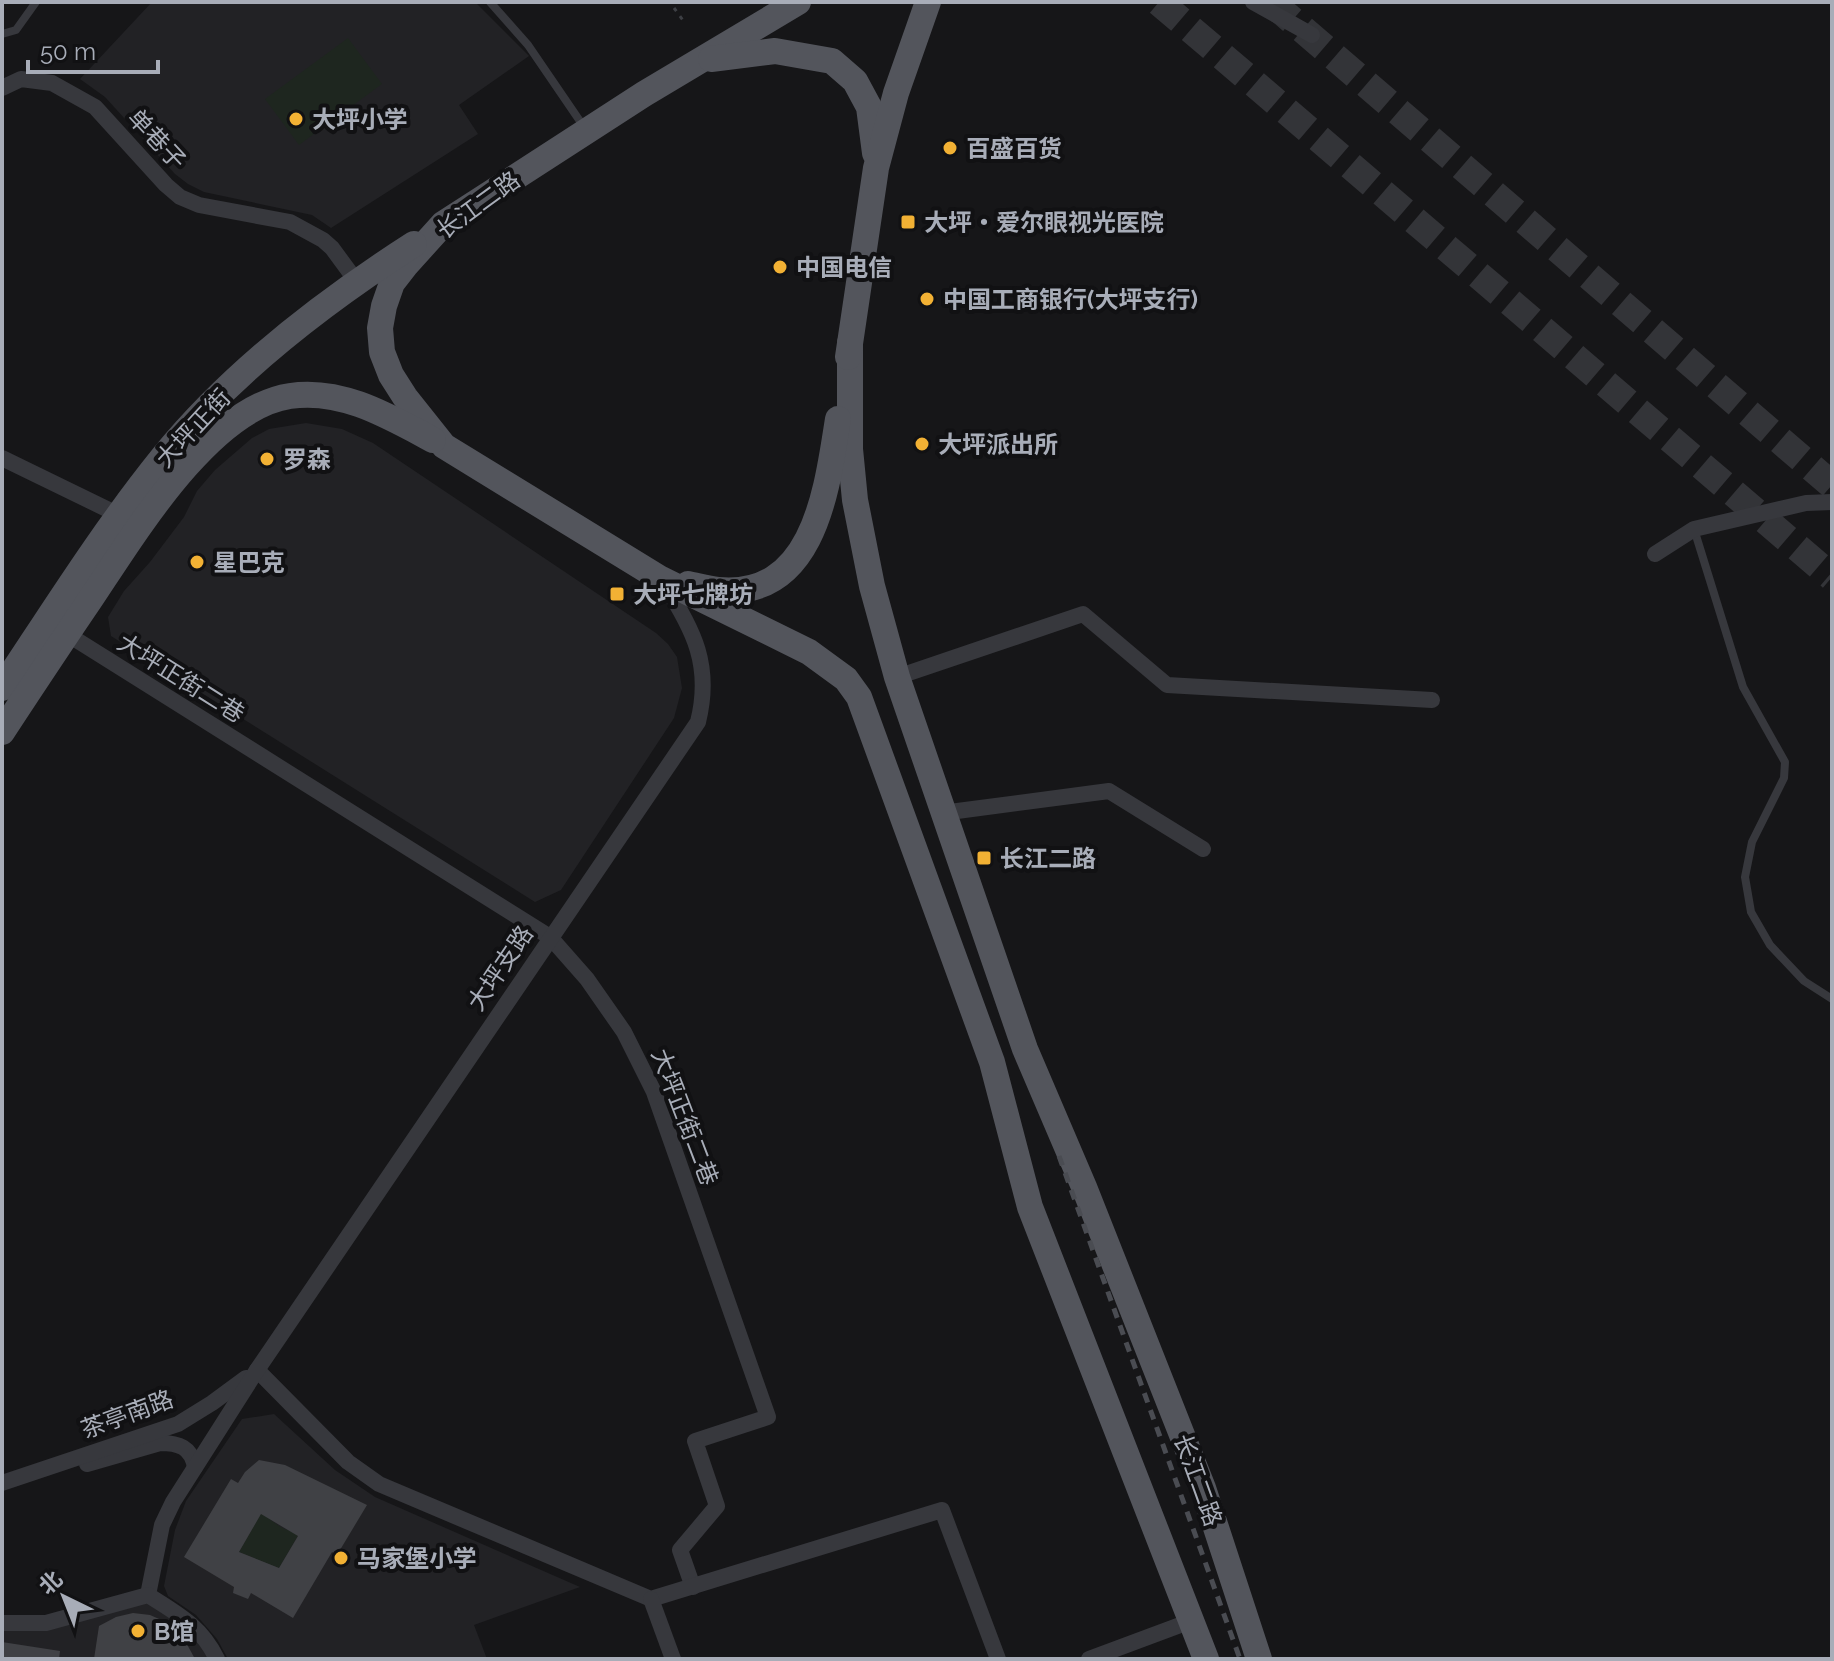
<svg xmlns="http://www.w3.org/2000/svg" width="1834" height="1661" viewBox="0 0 1834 1661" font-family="Raleway,'Noto Sans SC',sans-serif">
  <rect width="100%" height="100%" fill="#161618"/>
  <g fill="#222225">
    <polygon points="152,2 475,2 529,56 459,105 478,134 331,228 312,215 204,192 188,184 175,174 105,97 80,79"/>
    <polygon points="306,423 342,429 373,443 656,633 668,644 677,657 682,688 674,718 561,890 535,902 111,636 108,617 124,591 150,562 184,517 197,491 215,470 252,438 269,429"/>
    <polygon points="274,1414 335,1470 375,1497 580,1587 474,1625 487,1659 228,1659 217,1639 196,1615 168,1596 164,1586 175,1530 186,1501 242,1419"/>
    <polygon points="147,1600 187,1625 211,1659 2,1659 2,1629"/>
  </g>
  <g fill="#1e261f">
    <polygon points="348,38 382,84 299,145 265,99"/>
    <path d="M263 1510C270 1522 286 1533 300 1532L279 1568 239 1552Z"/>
  </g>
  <g fill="#404145" fill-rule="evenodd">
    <path d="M259 1460 285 1465 367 1505 337 1555 332 1552 293 1618 251 1593 248 1599 233 1593 234 1587 184 1557 231 1479 238 1483 245 1472ZM261 1514 298 1536 279 1568 239 1552Z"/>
    <polygon points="133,1613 150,1615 166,1622 183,1637 195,1659 94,1659 99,1626 116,1617"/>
    <polygon points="2,1642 60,1651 59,1659 2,1659"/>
  </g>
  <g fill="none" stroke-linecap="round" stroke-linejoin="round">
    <g stroke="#333438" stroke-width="28" stroke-dasharray="28 14" stroke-linecap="butt">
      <polyline points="1159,2 1832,577"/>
      <polyline points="1271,2 1832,485"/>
    </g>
    <polyline stroke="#3d3f44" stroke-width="3" stroke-dasharray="4 6" stroke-linecap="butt" points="674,8 685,23"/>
    <g stroke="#37383d" stroke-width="8">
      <polyline points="490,2 528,45 584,127"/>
      <polyline points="2,34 16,30 36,2"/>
      <polyline points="1694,529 1743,687 1785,762 1784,778 1752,842 1745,877 1751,912 1770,945 1804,981 1832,999"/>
    </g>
    <g stroke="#37383d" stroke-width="16">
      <polyline points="1253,2 1312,35"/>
      <polyline points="2,88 21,79 52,83 95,107 166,185 180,197 199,205 290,222 323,240 332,248 357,282"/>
      <polyline points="2,458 119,515"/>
      <polyline points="1655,554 1694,529 1806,503 1832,502"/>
      <polyline points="67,634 550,937 587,979 624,1032 654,1092 768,1417 695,1441 717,1506 680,1550 693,1587"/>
      <polyline points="897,677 1083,614 1167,685 1432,700"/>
      <polyline points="942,813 1109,791 1203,849"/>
      <polyline points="257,1370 348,1462 379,1484 651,1599 942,1510 998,1659"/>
      <path d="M87 1464 160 1443C179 1443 191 1447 195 1467"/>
      <polyline points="2,1483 178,1424 212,1403 246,1378"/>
      <path d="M148 1595 162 1525 173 1502 257 1370 698 722C712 666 694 630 664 584"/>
      <polyline points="651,1599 673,1659"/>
      <path d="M2 1623H46L148 1595C178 1614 201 1626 217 1659"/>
      <polyline points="1089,1659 1191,1621"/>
    </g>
    <g stroke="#53555c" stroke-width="26">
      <polyline points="798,2 644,94 443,224 406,265 392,283 384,306 380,328 382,352 391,375 405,397 444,446 661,579 809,652 846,679 859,697 992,1062 1030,1207 1206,1659"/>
      <polyline points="711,59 775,51 832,61 855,81 869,107 875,153"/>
      <polyline points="850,343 850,449 855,500 872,586 897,677 1025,1049 1084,1187 1203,1488 1259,1659"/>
      <polyline points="848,357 876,168 896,93 928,2"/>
      <path d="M688 584C698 586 708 589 718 590 815 599 827 488 838 419"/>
      <path d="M2 688C54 610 104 530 163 457 230 374 325 301 414 244"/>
      <path d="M2 732C31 688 60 644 90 600 133 536 209 408 290 396 342 388 390 417 433 440"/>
    </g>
    <polyline stroke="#4a4c52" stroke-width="5" stroke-dasharray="10 8" stroke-linecap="butt" points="1059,1156 1240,1659"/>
  </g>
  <g fill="#f2b134" stroke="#111113" stroke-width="3">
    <circle cx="296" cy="119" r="8"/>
    <circle cx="950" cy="148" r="8"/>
    <rect x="900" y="214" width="16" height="16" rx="4"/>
    <circle cx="780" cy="267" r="8"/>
    <circle cx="927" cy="299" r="8"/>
    <circle cx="922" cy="444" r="8"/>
    <circle cx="267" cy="459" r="8"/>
    <circle cx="197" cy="562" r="8"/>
    <rect x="609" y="586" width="16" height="16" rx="4"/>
    <rect x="976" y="850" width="16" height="16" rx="4"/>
    <circle cx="341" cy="1558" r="8"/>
    <circle cx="138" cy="1631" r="8"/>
  </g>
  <g text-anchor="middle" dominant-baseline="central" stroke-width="8" stroke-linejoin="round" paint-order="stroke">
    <g font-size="24" font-weight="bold" fill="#a8adb8" stroke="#111113" text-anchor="start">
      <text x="312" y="119">大坪小学</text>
      <text x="966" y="148">百盛百货</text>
      <text x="924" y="222">大坪‧爱尔眼视光医院</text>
      <text x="796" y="267">中国电信</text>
      <text x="943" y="299">中国工商银行(大坪支行)</text>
      <text x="938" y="444">大坪派出所</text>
      <text x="283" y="459">罗森</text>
      <text x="213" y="562">星巴克</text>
      <text x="633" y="594">大坪七牌坊</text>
      <text x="1000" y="858">长江二路</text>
      <text x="357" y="1558">马家堡小学</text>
      <text x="154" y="1631">B馆</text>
    </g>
    <g font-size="24" fill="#a8adb8" stroke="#111113">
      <text transform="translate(157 139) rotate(47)">单巷子</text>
      <text transform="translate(478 205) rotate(-36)">长江二路</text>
      <text transform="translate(193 428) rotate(-47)">大坪正街</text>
      <text transform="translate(181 678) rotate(32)">大坪正街二巷</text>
      <text transform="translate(500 968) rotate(-56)">大坪支路</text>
      <text transform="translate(685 1117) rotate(69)">大坪正街二巷</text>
      <text transform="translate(127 1414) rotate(-20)">茶亭南路</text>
      <text transform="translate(1198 1480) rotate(70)">长江二路</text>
    </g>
  </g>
  <rect width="1834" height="1661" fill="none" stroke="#a8adb8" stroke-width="8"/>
  <g transform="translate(64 1597) rotate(317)" stroke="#111113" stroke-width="6" paint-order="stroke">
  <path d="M0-6L14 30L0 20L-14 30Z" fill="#a8adb8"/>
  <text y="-12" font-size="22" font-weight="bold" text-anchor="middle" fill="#a8adb8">北</text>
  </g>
  <path d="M28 60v12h130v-12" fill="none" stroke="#a8adb8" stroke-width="4"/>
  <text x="40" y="60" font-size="24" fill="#a8adb8" stroke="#111113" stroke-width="6" paint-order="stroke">50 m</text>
</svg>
